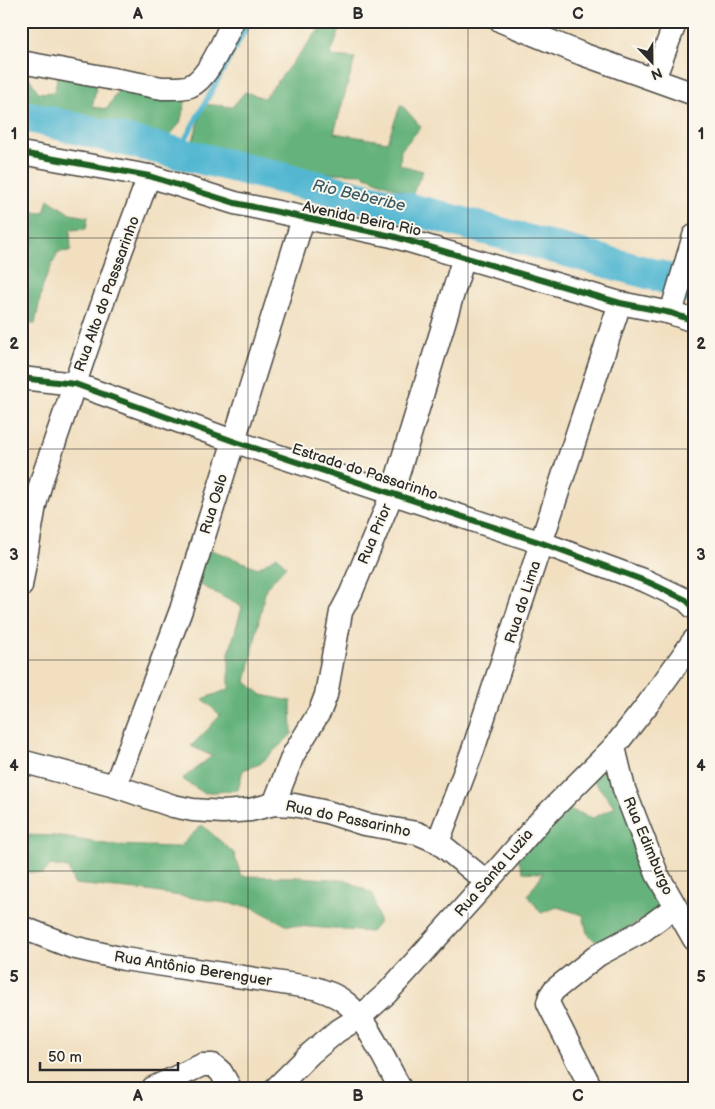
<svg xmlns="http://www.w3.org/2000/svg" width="715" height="1109" viewBox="0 0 715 1109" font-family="'Balsamiq Sans',sans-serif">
  <rect width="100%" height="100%" fill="#fbf7ec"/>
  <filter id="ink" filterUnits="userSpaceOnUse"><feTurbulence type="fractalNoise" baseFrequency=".02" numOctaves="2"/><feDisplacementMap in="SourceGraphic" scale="10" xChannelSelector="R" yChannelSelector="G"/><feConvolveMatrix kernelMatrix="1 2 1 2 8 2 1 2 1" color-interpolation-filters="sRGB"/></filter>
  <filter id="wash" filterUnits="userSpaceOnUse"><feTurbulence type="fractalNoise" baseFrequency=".0096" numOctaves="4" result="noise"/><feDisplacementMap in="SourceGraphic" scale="20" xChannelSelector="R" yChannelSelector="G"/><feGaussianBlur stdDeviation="1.12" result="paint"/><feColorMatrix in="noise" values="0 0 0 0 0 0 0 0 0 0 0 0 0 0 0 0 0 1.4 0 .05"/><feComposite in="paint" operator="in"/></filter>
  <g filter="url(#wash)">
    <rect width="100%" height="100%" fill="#f1dfc0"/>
    <g fill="#65b27b" stroke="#486e53">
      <polygon points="343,21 330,56 355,58 334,133 387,142 401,104 421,127 401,150 400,165 423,171 412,195 361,174 298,172 190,150 204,104 232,107 245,92 264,98 321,27"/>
      <polygon points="22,67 39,93 55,92 58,69 97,84 92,107 107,109 121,86 186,99 180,123 164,143 77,117 21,104"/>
      <polygon points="48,199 70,214 88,217 86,229 70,230 71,251 58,252 43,285 35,324 21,323 21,211 44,213"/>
      <polygon points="201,546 258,568 277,556 286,566 266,588 246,682 262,695 291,701 292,734 260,764 243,770 238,790 204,793 182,779 212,756 191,746 208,729 220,715 203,699 229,689 229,653 242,607 197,583"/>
      <polygon points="610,758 664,908 598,944 587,933 583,915 557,907 541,913 528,895 543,873 523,872 518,859 565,808 593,818 615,807 592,779"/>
      <polygon points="202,825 234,853 241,876 295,877 346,880 373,894 379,922 371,932 286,925 252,907 148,891 74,884 68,868 50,865 43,874 21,871 21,835 55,836 112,845 179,847"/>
    </g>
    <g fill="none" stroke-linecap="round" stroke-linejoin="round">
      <polyline stroke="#53b7d2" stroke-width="5.5" points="177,154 250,21"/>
      <polyline stroke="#53b7d2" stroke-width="32" points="21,115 430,214 659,276 694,289"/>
    </g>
  </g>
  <g filter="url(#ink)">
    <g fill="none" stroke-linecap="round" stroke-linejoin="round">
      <g stroke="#494641" stroke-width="25">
        <g id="minor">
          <polyline points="501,21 582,54 694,94"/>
          <path d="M21 62 162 88C171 88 181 89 190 86 209 78 224 39 233 21"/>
          <polyline points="654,79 676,21"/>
          <polyline points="21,153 149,176 235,203 392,236 620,303 671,313 694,321"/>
          <polyline points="671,313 694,236"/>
          <polyline points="21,378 75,384 233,441 542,543 648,582 686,600 694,608"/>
          <polyline points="21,586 35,505 42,479 113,273 149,176"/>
          <polyline points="614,747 624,789 657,874 694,939"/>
          <polyline points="21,761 115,786 173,806 193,810 223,812 250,810 274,804 294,805 327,812 364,824 417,833 438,842 487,882"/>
          <polyline points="115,786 181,610 303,219"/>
          <polyline points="274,804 293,755 320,711 326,695 341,612 351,593 392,494 464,257"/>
          <polyline points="438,842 473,750 620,303"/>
          <path d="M21 927 72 947 124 959 315 988C326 992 337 995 346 1003 366 1018 387 1065 400 1088"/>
          <polyline points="153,1088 202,1065 213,1065 221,1072 230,1088"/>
          <polyline points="276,1088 311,1053 336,1032 360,1017 387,993 487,882 540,821 614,747 648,704 694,640"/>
          <polyline points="591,1088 548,1003 550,996 554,990 598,955 641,932 675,907"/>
        </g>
      </g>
      <use href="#minor" stroke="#fff" stroke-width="22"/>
      <g stroke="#fbf7ec" stroke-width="9">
        <g id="cycleway">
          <polyline points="21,153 149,176 235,203 392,236 620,303 671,313 694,321"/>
          <polyline points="21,378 75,384 233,441 542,543 648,582 686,600 694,608"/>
        </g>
      </g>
      <use href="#cycleway" stroke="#1b5e20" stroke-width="6"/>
    </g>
  </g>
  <path fill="none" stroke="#2b2b2b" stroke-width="1" stroke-opacity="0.55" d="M248 21V1088M468 21V1088M21 238H694M21 449H694M21 660H694M21 871H694"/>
  <g text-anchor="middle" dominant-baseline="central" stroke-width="4" stroke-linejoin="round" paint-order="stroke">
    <g font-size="15" fill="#2b2b2b" stroke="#fbf7ec">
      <text transform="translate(362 219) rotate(12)">Avenida Beira Rio</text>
      <text transform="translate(107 294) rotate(-70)">Rua Alto do Passsarinho</text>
      <text transform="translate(365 472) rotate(18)">Estrada do Passarinho</text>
      <text transform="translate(214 504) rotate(-73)">Rua Oslo</text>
      <text transform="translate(375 534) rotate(-67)">Rua Prior</text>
      <text transform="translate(523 602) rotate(-72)">Rua do Lima</text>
      <text transform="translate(348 819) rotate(12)">Rua do Passarinho</text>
      <text transform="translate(648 846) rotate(67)">Rua Edimburgo</text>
      <text transform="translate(494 873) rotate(-49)">Rua Santa Luzia</text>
      <text transform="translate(193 969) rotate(9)">Rua Antônio Berenguer</text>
    </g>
    <g font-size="16" font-style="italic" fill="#395c65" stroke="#fbf7ec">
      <text transform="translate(359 196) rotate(13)">Rio Beberibe</text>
    </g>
  </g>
  <rect width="715" height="1109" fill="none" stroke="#fbf7ec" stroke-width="55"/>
  <g transform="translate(652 62) rotate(158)" stroke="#fbf7ec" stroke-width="4" paint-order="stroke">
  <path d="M0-4L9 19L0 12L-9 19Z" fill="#2b2b2b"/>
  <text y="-8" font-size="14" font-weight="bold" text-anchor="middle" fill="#2b2b2b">N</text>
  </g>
  <path d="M40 1062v8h138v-8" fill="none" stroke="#2b2b2b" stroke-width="2.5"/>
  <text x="48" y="1062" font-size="15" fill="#2b2b2b" stroke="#fbf7ec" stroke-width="4" paint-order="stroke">50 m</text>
  <rect x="28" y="28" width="660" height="1054" fill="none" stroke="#2b2b2b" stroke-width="2"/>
  <g font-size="16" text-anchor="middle" font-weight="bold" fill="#2b2b2b">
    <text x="138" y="19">A</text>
    <text x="358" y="19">B</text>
    <text x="578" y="19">C</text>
    <text x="14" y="139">1</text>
    <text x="701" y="139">1</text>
    <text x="14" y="349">2</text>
    <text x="701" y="349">2</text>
    <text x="14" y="560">3</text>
    <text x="701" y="560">3</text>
    <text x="14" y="771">4</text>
    <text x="701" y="771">4</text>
    <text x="14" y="982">5</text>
    <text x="701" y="982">5</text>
    <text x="138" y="1101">A</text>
    <text x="358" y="1101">B</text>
    <text x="578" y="1101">C</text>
  </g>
</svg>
